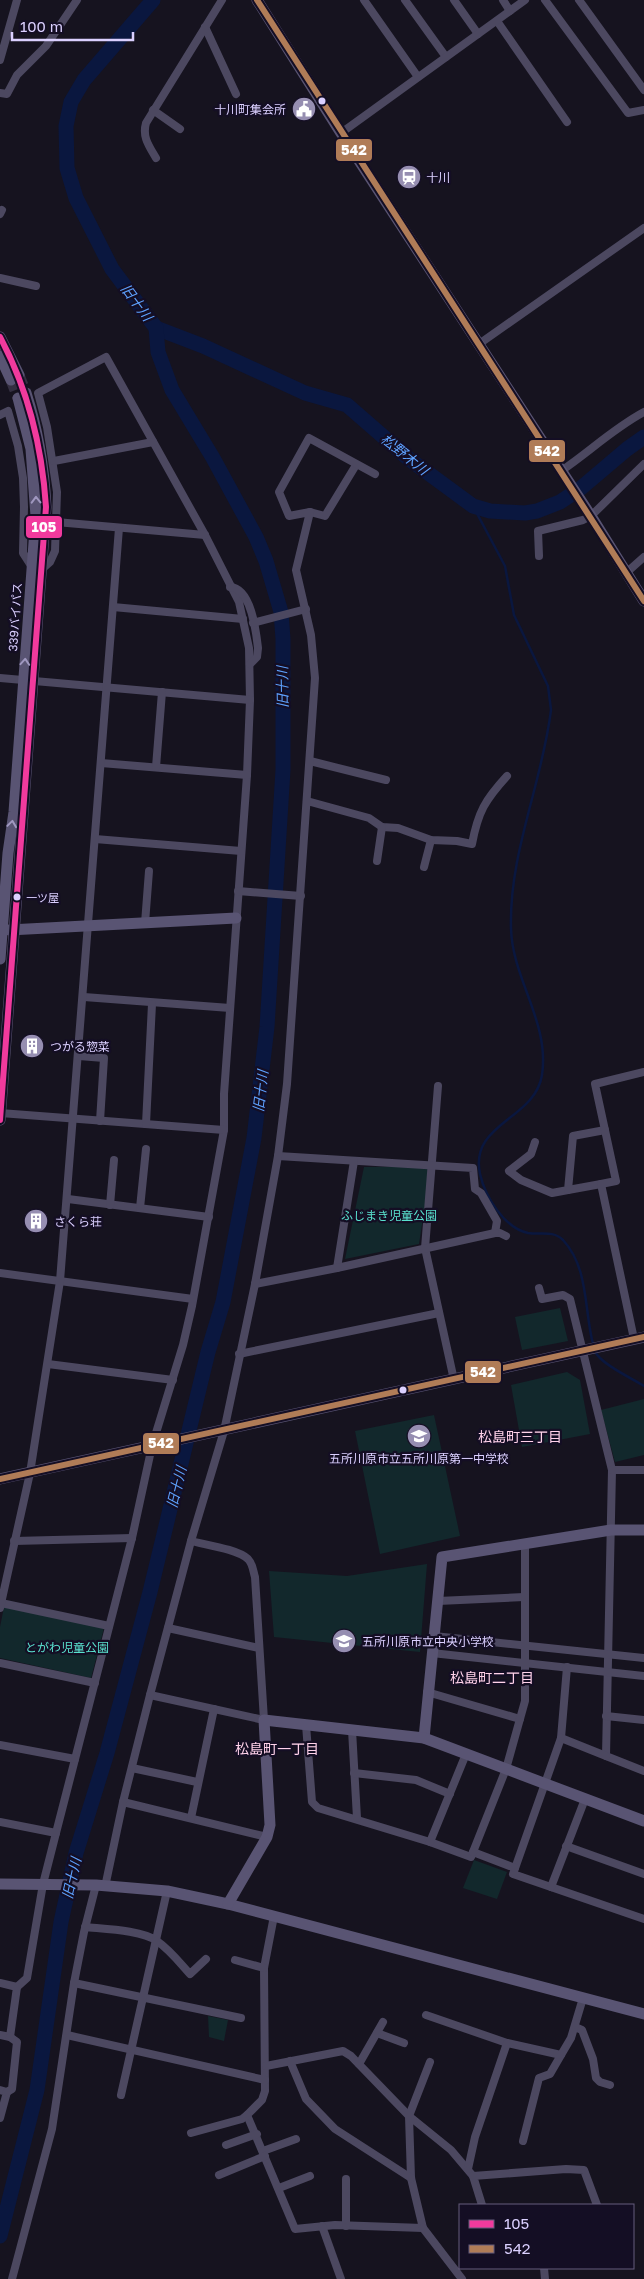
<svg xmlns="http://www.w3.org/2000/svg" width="644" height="2279" viewBox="0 0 644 2279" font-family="'Golos Text','Noto Sans JP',sans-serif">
  <rect width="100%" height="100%" fill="#16131f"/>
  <g fill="#12282c">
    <polygon points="431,1166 419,1244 345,1259 364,1167"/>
    <polygon points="560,1308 568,1341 522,1350 515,1317"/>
    <polygon points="567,1372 580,1380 590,1434 522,1447 511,1385"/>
    <polygon points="644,1399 644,1455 615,1462 601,1410"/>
    <polygon points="434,1415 460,1536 380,1554 355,1431"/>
    <polygon points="427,1564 420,1652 274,1637 269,1571 347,1576"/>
    <polygon points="4,1607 104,1628 91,1678 0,1658 0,1627"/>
    <polygon points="474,1860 507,1872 497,1899 463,1888"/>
    <polygon points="208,2016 228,2020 224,2041 209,2037"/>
  </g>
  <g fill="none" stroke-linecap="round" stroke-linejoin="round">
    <g stroke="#0a173f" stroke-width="2.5">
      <path d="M473 506 505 566 514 615 548 686 551 710C542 784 509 853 511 928 512 979 550 1022 542 1075 535 1120 469 1123 480 1174 485 1196 504 1228 528 1233 541 1235 553 1230 563 1240 589 1268 584 1310 593 1344"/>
      <path d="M595 1351C599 1363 633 1379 644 1386"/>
    </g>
    <g stroke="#0a173f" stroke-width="15">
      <polyline points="156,328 203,346 305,393 347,405 409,459 473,506 490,511 525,513 537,511 560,502 581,488 627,449 644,437"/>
      <polyline points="0,2236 37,2090 61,1922 76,1853 107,1753 150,1592 208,1352 223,1302 254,1138 267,1027 283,770 283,639 281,612 266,561 256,537 213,458 172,390 158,352 156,328 112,269 76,198 67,168 66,126 71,102 84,80 153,0"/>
    </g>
    <g stroke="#342f41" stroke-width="11" stroke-dasharray="11 5.5" stroke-linecap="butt">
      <polyline points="19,375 26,393"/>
      <polyline points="11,380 18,398"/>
    </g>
    <g stroke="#4c4860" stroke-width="8">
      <polyline points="364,0 418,77"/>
      <polyline points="405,0 446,57"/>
      <polyline points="454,0 478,34"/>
      <polyline points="503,0 510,11"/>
      <polyline points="545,0 628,113 644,110"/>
      <polyline points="579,0 644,90"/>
      <polyline points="497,21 567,122"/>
      <polyline points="205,27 236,94"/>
      <polyline points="0,60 17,0"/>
      <polyline points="0,93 7,94 17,75 46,46 77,0"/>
      <polyline points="153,110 180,129"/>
      <polyline points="341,133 525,0"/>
      <path d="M156 158C149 146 142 137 146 123L222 0"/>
      <polyline points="0,214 2,210"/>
      <polyline points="0,278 36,286"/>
      <polyline points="479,344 644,228"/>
      <polyline points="0,415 8,411 18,446 23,478 24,507 23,553 32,567 41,570 50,562 55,551 57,492 47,427 38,393 106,357 205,535 239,602 249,648 250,700 247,775 224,1094 224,1130 192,1306 183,1345 152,1446 132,1538 56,1833 43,1884 27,1978 17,1987"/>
      <polyline points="54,461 153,442"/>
      <path d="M561 471C589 452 614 428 644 412"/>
      <polyline points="310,512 325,516 356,465"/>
      <polyline points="56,522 205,535"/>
      <polyline points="539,556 538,531 583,520 591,516 644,464"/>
      <polyline points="626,573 644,557"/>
      <path d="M230 587C251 588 256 630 258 648L257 657 250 664"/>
      <polyline points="113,607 243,619"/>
      <polyline points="253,623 306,609"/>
      <polyline points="0,678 250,700"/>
      <polyline points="310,761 386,780"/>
      <polyline points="101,763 247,775"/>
      <polyline points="156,767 162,692"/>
      <path d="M307 801 369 818 382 827 398 828 431 840 457 841 472 844C478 812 485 800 507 776"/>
      <polyline points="95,839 241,851"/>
      <polyline points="377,861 382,827"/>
      <polyline points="424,867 431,840"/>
      <polyline points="238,891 301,896"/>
      <polyline points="145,923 149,871"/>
      <polyline points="84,997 230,1008"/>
      <polyline points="79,1056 104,1058 100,1121"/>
      <polyline points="438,1086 425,1248 454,1380"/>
      <polyline points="0,1113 224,1130"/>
      <polyline points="146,1124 152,1004"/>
      <polyline points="535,1142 531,1154 509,1171 521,1180 552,1193 568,1190 573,1136 605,1130"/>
      <polyline points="278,1156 473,1168 475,1189 481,1193 497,1221 495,1233 500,1233 506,1236"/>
      <polyline points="568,1190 601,1184"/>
      <polyline points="68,1199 209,1217"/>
      <polyline points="110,1205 114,1160"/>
      <polyline points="140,1208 146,1149"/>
      <polyline points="337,1268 354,1161"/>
      <polyline points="0,1273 193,1299"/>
      <polyline points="255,1284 337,1268 495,1233"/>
      <polyline points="539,1288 542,1299 563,1295 570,1299 612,1470 606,1756 644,1771"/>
      <polyline points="634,1339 601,1184 616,1181 595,1084 644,1072"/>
      <polyline points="239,1354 439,1313"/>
      <polyline points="48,1364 173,1380"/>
      <polyline points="612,1470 644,1470"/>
      <polyline points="14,1541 132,1538"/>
      <polyline points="438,1601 524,1597"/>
      <polyline points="1,1603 109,1626"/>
      <polyline points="0,1608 30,1473 60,1281 119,528"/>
      <polyline points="168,1628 259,1648"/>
      <polyline points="434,1636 644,1658"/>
      <polyline points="432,1653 644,1676"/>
      <polyline points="0,1663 95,1683"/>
      <polyline points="567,1667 561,1738 513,1874 644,1919"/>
      <polyline points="427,1692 520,1719"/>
      <path d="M150 1695 264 1720 255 1577C253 1571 253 1564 248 1559 237 1549 206 1545 191 1541"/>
      <polyline points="606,1716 644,1720"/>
      <polyline points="306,1725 312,1802 318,1808 430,1842 471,1857 473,1852 515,1868"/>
      <polyline points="352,1730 357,1818"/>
      <polyline points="561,1738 606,1756"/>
      <polyline points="0,1745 75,1759"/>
      <polyline points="132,1768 197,1782"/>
      <polyline points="354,1773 416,1780 450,1794"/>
      <polyline points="123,1802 267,1837"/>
      <polyline points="191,1818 214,1709"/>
      <polyline points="0,1822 56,1833"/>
      <polyline points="430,1842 466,1754"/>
      <polyline points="566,1846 644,1874"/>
      <polyline points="473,1852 506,1769 525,1701 525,1543"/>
      <polyline points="105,1887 123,1802 150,1695 191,1541 224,1431 255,1284 278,1156 287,1084 315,678 311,635 296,570 310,512 289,516 279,492 309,438 375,474"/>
      <polyline points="551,1887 585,1799"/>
      <polyline points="274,1916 264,1968 265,2091 262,2100 247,2115 295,2229 335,2225 423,2228 411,2178 409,2116 430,2062"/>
      <path d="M85 1927C104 1929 142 1930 157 1941 170 1950 180 1963 190 1974L206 1959"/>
      <polyline points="235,1960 264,1968"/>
      <polyline points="0,1983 17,1987 10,2037 0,2035"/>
      <polyline points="74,1983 241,2018"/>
      <polyline points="426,2015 507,2043"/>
      <polyline points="575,2027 582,2030 593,2059 596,2078 600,2082 610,2085"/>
      <polyline points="377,2033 404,2043"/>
      <polyline points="67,2035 265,2080"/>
      <polyline points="290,2061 306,2099 335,2129 411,2178"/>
      <polyline points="359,2064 383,2022"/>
      <polyline points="266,2066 343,2051 351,2056 409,2116 451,2150 473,2176"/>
      <polyline points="0,2090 7,2092 0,2118"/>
      <polyline points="7,2092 12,2089 17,2042 10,2037"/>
      <polyline points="121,2095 167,1891"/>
      <polyline points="191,2133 242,2119 247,2115"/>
      <polyline points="523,2141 539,2078 550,2074 561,2055"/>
      <polyline points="226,2145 257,2134"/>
      <polyline points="263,2151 296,2139"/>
      <polyline points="468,2169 475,2137 507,2043 561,2055 571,2038 583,1998"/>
      <polyline points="219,2175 265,2156"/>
      <polyline points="279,2188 310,2176"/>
      <polyline points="482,2205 473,2176 566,2169 584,2170 597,2205"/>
      <polyline points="322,2226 341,2279"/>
      <polyline points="346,2226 346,2179"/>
      <polyline points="423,2228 462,2279"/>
      <polyline points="544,2268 545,2279"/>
      <polyline points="12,2279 52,2129 74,1983 84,1932 96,1885"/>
    </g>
    <g stroke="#595473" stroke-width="11">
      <polyline points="257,0 341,133 591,516 644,601"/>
      <polyline points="0,337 19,375"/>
      <polyline points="0,356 11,380"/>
      <polyline points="9,930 236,918"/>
      <polyline points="0,959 8,853 14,812 36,516 31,449 18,398"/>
      <path d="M0 1120 46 507C44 468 38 430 26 393"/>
      <polyline points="0,1479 644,1337"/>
      <polyline points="424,1738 442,1557 611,1530 644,1530"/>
      <polyline points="0,1884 96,1885 167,1891 228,1904 644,2014"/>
      <polyline points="228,1904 267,1837 270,1825 264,1720 424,1738 644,1821"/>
    </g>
    <g stroke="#140e24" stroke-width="10">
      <path id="bus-1" d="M0 337C29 391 42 446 46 507L0 1120"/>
    </g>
    <g stroke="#140e24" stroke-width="10">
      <g id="bus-2">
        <polyline points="257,0 644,601"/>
        <polyline points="0,1479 644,1337"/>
      </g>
    </g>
    <use href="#bus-1" stroke="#f13a9d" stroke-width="6"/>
    <use href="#bus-2" stroke="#b07c57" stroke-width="6"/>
  </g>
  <defs><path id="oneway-chevron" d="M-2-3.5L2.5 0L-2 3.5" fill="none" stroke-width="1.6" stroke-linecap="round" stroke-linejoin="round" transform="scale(1.25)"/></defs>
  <g stroke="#a098c0">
    <use href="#oneway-chevron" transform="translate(36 500) rotate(-91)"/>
    <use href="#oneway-chevron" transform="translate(25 662) rotate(-86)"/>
    <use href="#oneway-chevron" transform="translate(12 824) rotate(-82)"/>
  </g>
  <defs>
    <g id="civic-disc" transform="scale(1.25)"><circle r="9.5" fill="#968eb1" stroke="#140e24"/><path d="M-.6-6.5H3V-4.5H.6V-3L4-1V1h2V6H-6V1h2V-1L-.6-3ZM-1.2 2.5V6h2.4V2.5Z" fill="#fff"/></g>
    <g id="station-disc" transform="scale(1.25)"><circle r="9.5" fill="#968eb1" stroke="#140e24"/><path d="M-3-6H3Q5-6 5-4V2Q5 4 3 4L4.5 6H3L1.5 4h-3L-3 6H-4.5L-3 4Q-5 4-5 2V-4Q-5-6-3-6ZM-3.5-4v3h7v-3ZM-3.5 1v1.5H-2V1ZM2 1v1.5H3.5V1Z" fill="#fff"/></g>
    <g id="building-disc" transform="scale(1.25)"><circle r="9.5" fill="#968eb1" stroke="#140e24"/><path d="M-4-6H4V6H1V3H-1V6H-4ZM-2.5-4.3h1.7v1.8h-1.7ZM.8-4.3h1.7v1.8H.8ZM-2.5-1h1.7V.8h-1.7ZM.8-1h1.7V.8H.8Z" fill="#fff"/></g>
    <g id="school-disc" transform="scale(1.25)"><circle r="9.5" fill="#968eb1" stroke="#140e24"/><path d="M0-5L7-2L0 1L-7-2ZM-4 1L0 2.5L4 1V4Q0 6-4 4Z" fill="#fff"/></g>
  </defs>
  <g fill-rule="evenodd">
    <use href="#civic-disc" x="304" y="109"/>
    <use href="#station-disc" x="409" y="177"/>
    <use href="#building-disc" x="32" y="1046"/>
    <use href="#building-disc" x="36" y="1221"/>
    <use href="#school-disc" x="419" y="1436"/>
    <use href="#school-disc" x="344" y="1641"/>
  </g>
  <g fill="#dbd0ff" stroke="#140e24" stroke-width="2">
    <circle cx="322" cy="101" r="4.5"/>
    <circle cx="17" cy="897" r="4.5"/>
    <circle cx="403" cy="1390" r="4.5"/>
  </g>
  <g text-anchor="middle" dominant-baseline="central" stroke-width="4.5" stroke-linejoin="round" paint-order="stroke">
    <g font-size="11" fill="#dbd0ff" stroke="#140e24" text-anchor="start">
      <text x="26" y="897">一ツ屋</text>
    </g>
    <g font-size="12" fill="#dbd0ff" stroke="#140e24" text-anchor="start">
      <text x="286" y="109" text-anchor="end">十川町集会所</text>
      <text x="426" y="177">十川</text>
      <text x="50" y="1046">つがる惣菜</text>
      <text x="54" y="1221">さくら荘</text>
      <text x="419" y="1458" text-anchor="middle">五所川原市立五所川原第一中学校</text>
      <text x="362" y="1641">五所川原市立中央小学校</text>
    </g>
    <g font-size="12" fill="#dbd0ff" stroke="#140e24">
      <text transform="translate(15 617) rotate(-86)">339バイパス</text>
    </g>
    <g font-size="12" fill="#5ae2cf" stroke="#140e24">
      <text x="389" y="1215">ふじまき児童公園</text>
      <text x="67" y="1647">とがわ児童公園</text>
    </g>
    <g font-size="14" font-style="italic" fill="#5ea2ff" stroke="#140e24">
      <text transform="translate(137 302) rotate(53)">旧十川</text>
      <text transform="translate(405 454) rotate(39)">松野木川</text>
      <text transform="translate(282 687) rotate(-91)">旧十川</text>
      <text transform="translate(260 1091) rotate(-83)">旧十川</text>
      <text transform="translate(176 1487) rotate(-76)">旧十川</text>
      <text transform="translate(71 1878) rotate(-77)">旧十川</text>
    </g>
    <g font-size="14" fill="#ffd2ea" stroke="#140e24">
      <text x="520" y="1436">松島町三丁目</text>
      <text x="492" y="1677">松島町二丁目</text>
      <text x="277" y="1748">松島町一丁目</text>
    </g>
  </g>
  <g stroke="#140e24" stroke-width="2">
    <rect x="335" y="138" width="38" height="24" rx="5" fill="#b07c57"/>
    <rect x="528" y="439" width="38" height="24" rx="5" fill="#b07c57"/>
    <rect x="25" y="515" width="38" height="24" rx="5" fill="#f13a9d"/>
    <rect x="464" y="1360" width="38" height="24" rx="5" fill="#b07c57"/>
    <rect x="142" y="1432" width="38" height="23" rx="5" fill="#b07c57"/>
  </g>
  <g font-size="14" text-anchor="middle" font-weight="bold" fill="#fff">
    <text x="354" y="155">542</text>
    <text x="547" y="456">542</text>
    <text x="44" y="532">105</text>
    <text x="483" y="1377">542</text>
    <text x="161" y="1448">542</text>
  </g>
  <rect x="459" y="2204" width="175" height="65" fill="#140e24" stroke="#645c7c"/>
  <rect x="469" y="2220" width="25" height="8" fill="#f13a9d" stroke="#645c7c"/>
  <text x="504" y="2229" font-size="15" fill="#dbd0ff">105</text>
  <rect x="469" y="2245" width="25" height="8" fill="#b07c57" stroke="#645c7c"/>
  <text x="504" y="2254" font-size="15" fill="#dbd0ff">542</text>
  <path d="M12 32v8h121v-8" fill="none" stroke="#dbd0ff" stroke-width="2.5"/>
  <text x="20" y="32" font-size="15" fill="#dbd0ff" stroke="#140e24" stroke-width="4" paint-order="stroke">100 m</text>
</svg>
